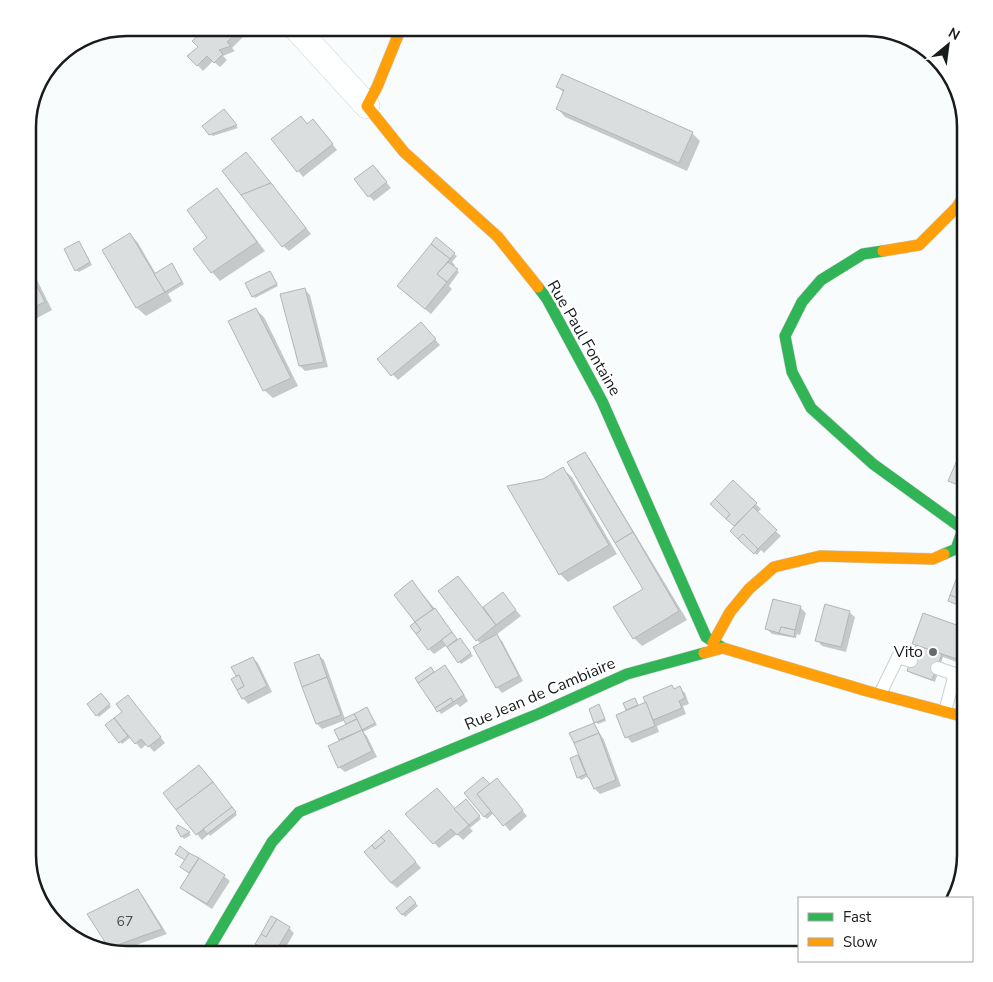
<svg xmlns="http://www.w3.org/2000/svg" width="993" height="982" viewBox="0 0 993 982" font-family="'Nunito Sans',sans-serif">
  <rect width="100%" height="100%" fill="#f8fcfd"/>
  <g fill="#0003">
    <polygon points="208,28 243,28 248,32 232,48 235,51 223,56 227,60 220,67 213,61 203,71 189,56 199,47 194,41"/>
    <polygon points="558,87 692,133 700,141 687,171 565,117 557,108 564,93"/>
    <polygon points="226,113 238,128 213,136 210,134"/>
    <polygon points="313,120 337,150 303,177 273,139 307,125"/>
    <polygon points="246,153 311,234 289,251 283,246"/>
    <polygon points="378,172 391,188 374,201 369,196"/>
    <polygon points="217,189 225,198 265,251 220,281 212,272 209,238"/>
    <polygon points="130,234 138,243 156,274 174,267 184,284 168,294 172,301 146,316 137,308 103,250"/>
    <polygon points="81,245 92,265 79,272 76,270"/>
    <polygon points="454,254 457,256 452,262 455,265 453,267 459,272 449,286 452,289 431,314 404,292"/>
    <polygon points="28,262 52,310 28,323"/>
    <polygon points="272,275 278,286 255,298 253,296"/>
    <polygon points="305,290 310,295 328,367 305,371 300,366"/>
    <polygon points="255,309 264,317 298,386 273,398 264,390"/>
    <polygon points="426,329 440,345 398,380 378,359"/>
    <polygon points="585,453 590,459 687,620 642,646 634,638 645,590"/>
    <polygon points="958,460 965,463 965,504 958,497 962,487 950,480"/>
    <polygon points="563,469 572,477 617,554 568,582 560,574 544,480"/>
    <polygon points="733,482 761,509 757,513 781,536 764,553 761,550 757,555 744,543 736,527 728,519"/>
    <polygon points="960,574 965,576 965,608 949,601"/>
    <polygon points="458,578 483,608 502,594 521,616 496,635 502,641 523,681 502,693 497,687 481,644 477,640"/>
    <polygon points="412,581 440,615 458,641 462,641 473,656 461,664 447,645 434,654 429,649 417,623 395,595"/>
    <polygon points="800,607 806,613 800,635 797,634 796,638 772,634 767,629"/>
    <polygon points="849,612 855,617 846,652 822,646 817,640"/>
    <polygon points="924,615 965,629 965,665 943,657 935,682 911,673 908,671 917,646"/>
    <polygon points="318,655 324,660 345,719 367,709 377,725 363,732 367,736 377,757 345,772 339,767 342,741 336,731 348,725 346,720 322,729 317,724 295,663"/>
    <polygon points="253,658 258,663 272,692 248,704 243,698 237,676"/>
    <polygon points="445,667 450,672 468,701 460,707 457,704 441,714 417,678 433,671 435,673"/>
    <polygon points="672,686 675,690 679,688 685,693 689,704 683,706 686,714 657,726 659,732 632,743 627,737 628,711 625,704 635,700 639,707"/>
    <polygon points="104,697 111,707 99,717 97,715"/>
    <polygon points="133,702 165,743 154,752 147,744 141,749 131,737 122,744 107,725 124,712"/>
    <polygon points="599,706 606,721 598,724 596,722"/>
    <polygon points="594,724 604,740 621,786 600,794 595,789 588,776 581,780 578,777 571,759 580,755"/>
    <polygon points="205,772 237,815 210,836 209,834 202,840 197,834"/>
    <polygon points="502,785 527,816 510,831 494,813 487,819 484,816 490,786"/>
    <polygon points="466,801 481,819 470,828 473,831 463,840 457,834 439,848 407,814 455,810"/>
    <polygon points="179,827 189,833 191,835 184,839 177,828"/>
    <polygon points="394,837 421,868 397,888 391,883"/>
    <polygon points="180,848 224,876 230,881 212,909 187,893 182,887 191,873 184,869 186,861"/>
    <polygon points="137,890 143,896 167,934 117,952 114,952 110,947"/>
    <polygon points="410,897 418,906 405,917 397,908"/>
    <polygon points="289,928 294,933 282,954 258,954 261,948 257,944"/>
  </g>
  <g fill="#dbdedf" stroke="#b3b6b7">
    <polygon points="206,28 242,28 227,42 231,46 219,50 223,54 214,63 207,56 197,66 187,56 198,47 192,41"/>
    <polygon points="562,74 693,132 679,163 556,109 564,90 556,87"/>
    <polygon points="224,109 237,125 209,135 202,126"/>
    <polygon points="301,116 307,124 313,119 333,144 297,172 271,139"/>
    <polygon points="246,152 271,183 241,195 222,171"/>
    <polygon points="373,165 387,182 368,197 354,179"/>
    <polygon points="271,183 306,228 282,247 241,195"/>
    <polygon points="217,188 257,242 211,273 193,249 207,238 187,210"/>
    <polygon points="130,233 165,292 136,308 102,250"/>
    <polygon points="436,237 455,253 450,259 431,244"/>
    <polygon points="79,241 90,262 75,271 64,249"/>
    <polygon points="431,244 450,259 437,274 447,282 425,309 397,286"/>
    <polygon points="448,262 458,269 447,282 437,274"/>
    <polygon points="172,263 182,282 165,292 154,274"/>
    <polygon points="28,268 45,302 28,310"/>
    <polygon points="270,271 277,284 252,297 245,283"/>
    <polygon points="305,288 324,362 299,366 280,294"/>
    <polygon points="256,308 291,378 263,391 228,321"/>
    <polygon points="421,322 436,339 391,376 377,359"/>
    <polygon points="585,452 633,532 615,543 567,462"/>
    <polygon points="958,458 965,462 965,476 961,486 948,481"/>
    <polygon points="563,467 609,545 559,575 507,486 543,479"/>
    <polygon points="965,476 965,502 956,498"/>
    <polygon points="733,480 757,503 734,526 726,519 730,514 715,499"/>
    <polygon points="715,499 730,514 726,519 710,504"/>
    <polygon points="753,507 777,530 758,549 743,534 738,539 730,531"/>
    <polygon points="633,532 679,611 633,639 613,607 643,589 615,543"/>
    <polygon points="743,534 758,549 754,554 738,539"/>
    <polygon points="959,572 965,575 965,601 950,595"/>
    <polygon points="458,576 496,625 476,641 438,591"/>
    <polygon points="412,580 433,609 415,622 394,595"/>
    <polygon points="503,592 516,610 496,625 483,607"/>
    <polygon points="950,595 965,601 965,605 964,604 963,607 948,601"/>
    <polygon points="773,599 801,606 795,630 781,627 779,633 765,629"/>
    <polygon points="825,604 850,611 841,647 815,641"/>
    <polygon points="435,608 452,632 428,650 416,634 421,630 415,622"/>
    <polygon points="923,613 965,628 965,653 963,661 912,644"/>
    <polygon points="415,622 421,630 416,634 410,626"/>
    <polygon points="781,627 795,630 794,637 779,633"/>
    <polygon points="452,632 457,639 447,647 441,640"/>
    <polygon points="497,634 519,676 496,688 473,647"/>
    <polygon points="460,638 471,653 458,663 447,647"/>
    <polygon points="916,645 942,654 932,680 907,671"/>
    <polygon points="319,654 327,677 302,687 294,663"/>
    <polygon points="253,657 267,686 242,699 237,690 244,686 239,675 236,676 231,667"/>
    <polygon points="445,665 464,695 453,702 451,698 435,708 418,683"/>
    <polygon points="431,667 434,672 418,683 415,678"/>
    <polygon points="239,675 244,686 237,690 231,679"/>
    <polygon points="327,677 341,715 316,724 302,687"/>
    <polygon points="672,685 674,689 680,686 685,698 679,701 682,708 653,720 643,697"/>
    <polygon points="101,693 110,704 96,716 87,704"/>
    <polygon points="128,695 161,737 148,747 141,739 135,744 114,718 122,712 116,704"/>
    <polygon points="451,698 453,702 437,712 435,708"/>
    <polygon points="635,698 638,705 626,710 623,703"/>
    <polygon points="646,702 655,726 625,738 616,715"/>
    <polygon points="599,704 605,719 594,723 589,709"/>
    <polygon points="367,707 375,723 362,730 354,714"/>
    <polygon points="354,714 357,719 346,724 343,719"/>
    <polygon points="114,718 128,736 119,743 105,725"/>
    <polygon points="357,719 362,730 339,740 334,730"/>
    <polygon points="594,723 599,733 574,743 569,733"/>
    <polygon points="362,730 372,751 338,768 328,746"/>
    <polygon points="599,733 616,780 594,789 589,778 588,778 574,743"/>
    <polygon points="578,755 586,774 577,778 570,758"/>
    <polygon points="199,765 213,782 176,810 163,793"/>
    <polygon points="483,777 490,784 477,794 491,811 484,817 464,793"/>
    <polygon points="497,778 523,810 503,826 477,794"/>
    <polygon points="213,782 232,807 196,835 176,810"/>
    <polygon points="437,788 469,825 457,835 451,829 433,844 405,814"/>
    <polygon points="466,799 480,816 469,825 454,809"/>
    <polygon points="232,807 236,812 207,834 203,829"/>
    <polygon points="178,825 190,832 181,837 176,828"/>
    <polygon points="389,830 416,862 391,883 364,852 372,845 375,849 385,841 381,837"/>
    <polygon points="381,837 385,841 375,849 372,845"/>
    <polygon points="180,846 189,853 185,860 175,854"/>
    <polygon points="189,853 199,858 189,873 180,867"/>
    <polygon points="199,858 225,875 207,904 180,888"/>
    <polygon points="138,889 162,929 109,948 87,914"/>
    <polygon points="410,896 416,903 402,915 396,908"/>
    <polygon points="271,916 277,919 266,937 261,934"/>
    <polygon points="277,919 290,927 274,954 256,954 261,947 255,944 261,934 266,937"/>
  </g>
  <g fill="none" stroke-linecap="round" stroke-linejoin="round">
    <g stroke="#cdd0d1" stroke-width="14">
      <g id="lane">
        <polyline points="937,668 955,674 945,711"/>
        <polyline points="880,694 898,657 911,661"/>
      </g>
    </g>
    <g stroke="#cdd0d1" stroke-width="26">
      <polyline id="street" points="296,28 367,106"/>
    </g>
    <g stroke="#cdd0d1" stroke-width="12">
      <g id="fast">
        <polyline points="883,251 863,254 821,280 802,302 785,336 792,372 811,408 873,464 963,529 956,549 944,554"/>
        <polyline points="538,287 547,299 602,401 706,637 723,648"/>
        <polyline points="206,954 272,842 299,812 538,714 627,674 704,653"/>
      </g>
    </g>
    <g stroke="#cdd0d1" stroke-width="12">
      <g id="slow">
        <polyline points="401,28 377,87 367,106 404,152 498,237 538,287"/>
        <polyline points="883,251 919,245 957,207 965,194"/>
        <polyline points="713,643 730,612 749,589 774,567 820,556 933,559 944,554"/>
        <polyline points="704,653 723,648 867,691 965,717"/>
      </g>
    </g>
    <use href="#lane" stroke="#feffff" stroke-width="12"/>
    <use href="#street" stroke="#feffff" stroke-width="25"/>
    <use href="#fast" stroke="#30b455" stroke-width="11"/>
    <use href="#slow" stroke="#ff9f0a" stroke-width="11"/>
  </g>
  <circle fill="#666a6a" stroke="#fff" stroke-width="2" cx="933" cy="652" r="5"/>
  <g text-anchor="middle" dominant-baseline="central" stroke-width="5" stroke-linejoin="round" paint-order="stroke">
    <g font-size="14" fill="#494c4c">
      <text x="125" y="921">67</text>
    </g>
    <g font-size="16" fill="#181b1b" stroke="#fff">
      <text transform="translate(584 338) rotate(60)">Rue Paul Fontaine</text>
      <text transform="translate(540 694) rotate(-23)">Rue Jean de Cambiaire</text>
    </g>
    <g font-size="16" fill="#181b1b" stroke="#fff" text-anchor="end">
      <text x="923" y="652">Vito</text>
    </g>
  </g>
  <path d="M0 0H993V982H0ZM127 36H866A91 91 0 0 1 957 127V855A91 91 0 0 1 866 946H127A91 91 0 0 1 36 855V127A91 91 0 0 1 127 36Z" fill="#fff" fill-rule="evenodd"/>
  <path fill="none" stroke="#181b1b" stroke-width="2.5" d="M127 36H866A91 91 0 0 1 957 127V855A91 91 0 0 1 866 946H127A91 91 0 0 1 36 855V127A91 91 0 0 1 127 36Z"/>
  <rect x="798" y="897" width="175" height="65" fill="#ffffff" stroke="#a3a4a4"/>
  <rect x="808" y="913" width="25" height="8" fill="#30b455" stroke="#a3a4a4"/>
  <text x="843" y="922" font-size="15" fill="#181b1b">Fast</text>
  <rect x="808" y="938" width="25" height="8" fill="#ff9f0a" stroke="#a3a4a4"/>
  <text x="843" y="947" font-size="15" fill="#181b1b">Slow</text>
  <g transform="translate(948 45) rotate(29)" stroke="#ffffff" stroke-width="4" paint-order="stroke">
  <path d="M0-4L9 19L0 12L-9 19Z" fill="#181b1b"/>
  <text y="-8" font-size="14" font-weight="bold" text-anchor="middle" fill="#181b1b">N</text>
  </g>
</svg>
